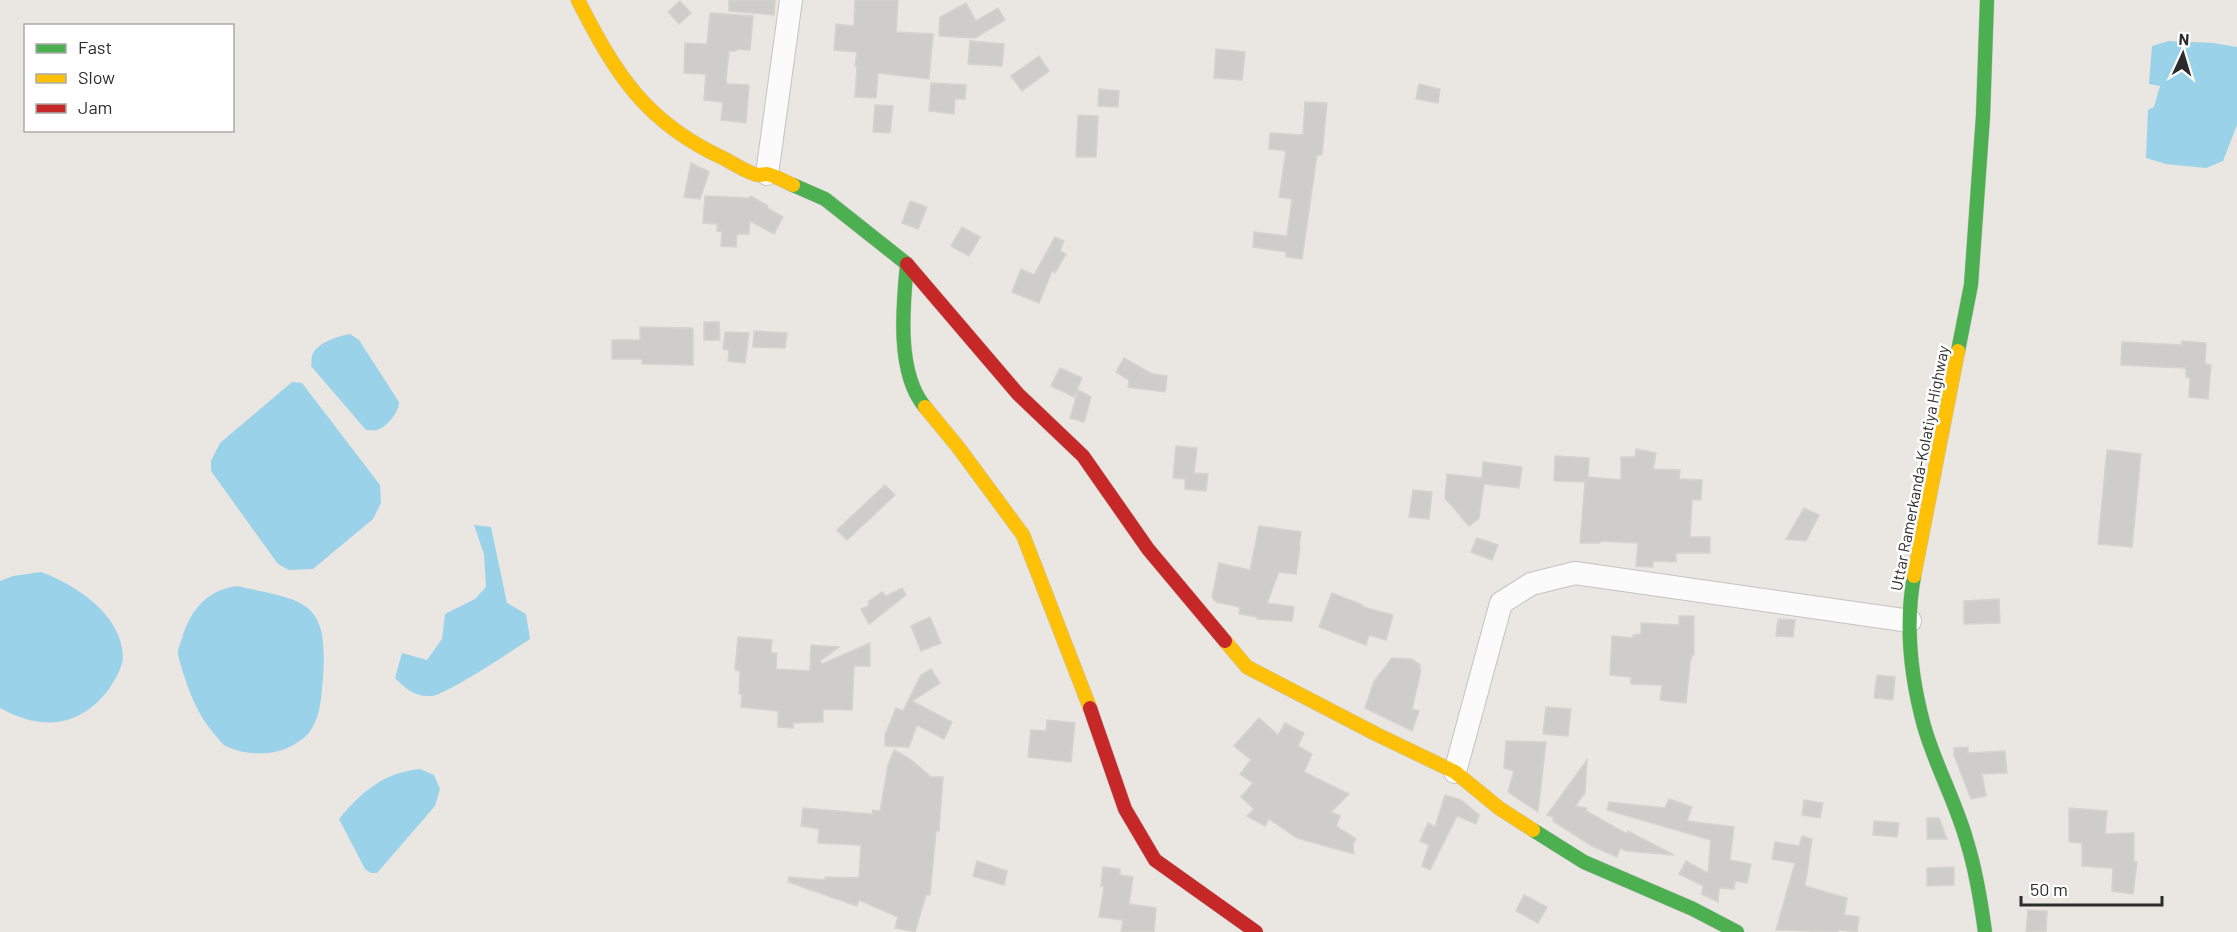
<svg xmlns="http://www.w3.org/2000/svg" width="2237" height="932" viewBox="0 0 2237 932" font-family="Barlow,sans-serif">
  <rect width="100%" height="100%" fill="#eae7e2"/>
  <g fill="#99d2e9">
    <polygon points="2169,41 2213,43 2237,47 2237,125 2223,161 2206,168 2166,164 2146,158 2148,110 2154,107 2160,86 2149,84 2152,46"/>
    <path d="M350 334 359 340 399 402C399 412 387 427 377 430 373 431 370 430 366 430L311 366C312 363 311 359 312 356 316 343 338 336 350 334Z"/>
    <polygon points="292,382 302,383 380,485 381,503 373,519 313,569 289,570 278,564 211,471 211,461 220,443"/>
    <path d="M474 525 491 527 507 603 526 614 530 639C515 649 444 696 431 696 415 697 406 689 395 678L402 653 427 660 442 639 445 614 475 599 486 587 484 554Z"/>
    <path d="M41 572C76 585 121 614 123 656 123 668 115 679 109 689 79 728 42 731 0 708V581L13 576Z"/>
    <path d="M237 586C304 601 329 598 323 678 321 698 321 718 308 734 298 744 282 752 268 753 253 754 241 753 228 747 222 745 219 739 215 735 197 714 189 692 181 666 180 662 178 656 178 653 178 647 182 640 183 635 192 608 208 590 237 586Z"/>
    <path d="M420 769 434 775 440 789 435 806 377 873H371L365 869 339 819C361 792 385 772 420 769Z"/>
  </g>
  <g fill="#cfcdc9" stroke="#d5d3ce" stroke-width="1.5">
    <polygon points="729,0 775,0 774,15 729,11"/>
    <polygon points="855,0 898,0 896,32 933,34 929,79 878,73 876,98 855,97 857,66 855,66 857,52 834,50 836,24 854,26"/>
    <polygon points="680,1 691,13 679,24 668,12"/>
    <polygon points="966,3 976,21 998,8 1005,20 975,38 939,36 940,17"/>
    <polygon points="710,13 753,16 750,50 736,49 736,51 729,51 726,80 727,84 749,85 746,123 721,120 723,102 704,100 706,74 684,73 685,43 707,44"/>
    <polygon points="970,41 1004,44 1002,66 968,64"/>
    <polygon points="1216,49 1245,52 1242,80 1214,78"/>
    <polygon points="1039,56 1049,71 1022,91 1011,76"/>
    <polygon points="931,83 966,85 965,99 955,99 954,114 929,111"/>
    <polygon points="1419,84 1440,89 1438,103 1416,99"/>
    <polygon points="1099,89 1119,91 1118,107 1098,106"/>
    <polygon points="1305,102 1327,103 1322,155 1317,155 1302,259 1286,257 1286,252 1253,247 1254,232 1287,236 1292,199 1279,197 1286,151 1269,149 1270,133 1303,135"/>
    <polygon points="875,105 893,106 890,133 873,132"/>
    <polygon points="1078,115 1098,116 1096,157 1076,157"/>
    <polygon points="691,163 709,172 700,199 684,197"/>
    <polygon points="705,196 749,198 751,196 768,206 767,208 783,217 774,234 750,221 749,234 737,234 736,247 721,246 722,232 717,231 717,224 703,223"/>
    <polygon points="910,201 927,207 918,229 902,223"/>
    <polygon points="962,227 980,237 969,256 951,246"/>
    <polygon points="1055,237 1064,241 1060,251 1066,254 1055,273 1052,271 1039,303 1012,292 1021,269 1034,275"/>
    <polygon points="704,322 719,322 720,340 704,340"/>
    <polygon points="640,327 693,328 693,365 642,364 642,359 612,359 612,340 640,340"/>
    <polygon points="754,331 787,333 785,348 753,347"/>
    <polygon points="725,332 749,333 745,363 728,361 729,350 723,349"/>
    <polygon points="2182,341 2206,343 2205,364 2211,365 2208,399 2189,397 2190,378 2186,377 2186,368 2121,365 2122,342 2182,345"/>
    <polygon points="1124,358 1152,374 1167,376 1165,392 1128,387 1129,380 1116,372"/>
    <polygon points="1060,368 1082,378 1074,397 1051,386"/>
    <polygon points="1078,390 1091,397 1084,422 1070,418"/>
    <polygon points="1176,446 1197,448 1194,473 1208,474 1206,491 1185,489 1185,479 1173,478"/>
    <polygon points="1636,449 1656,453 1653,469 1680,470 1679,479 1702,480 1701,500 1692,500 1690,537 1710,537 1710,553 1676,553 1676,562 1653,561 1653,567 1636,566 1638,543 1600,541 1600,543 1580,543 1585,482 1554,481 1555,456 1589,458 1588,477 1621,480 1621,457 1635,457"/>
    <polygon points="2107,450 2141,454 2132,547 2098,544"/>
    <polygon points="1483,462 1522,467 1519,488 1484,484 1479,518 1469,526 1445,498 1447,474 1482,478"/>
    <polygon points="885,485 895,495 847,540 837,530"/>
    <polygon points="1413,490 1432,492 1429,519 1409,517"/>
    <polygon points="1804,508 1819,515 1806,541 1786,539"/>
    <polygon points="1259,526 1301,532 1299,547 1300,548 1296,574 1279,572 1267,603 1294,607 1292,621 1257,619 1257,617 1239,614 1240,607 1216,602 1212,597 1219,563 1250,570"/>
    <polygon points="1477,538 1498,545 1492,560 1471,552"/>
    <polygon points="902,588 906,595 869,624 861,609 870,605 868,602 882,592 886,596"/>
    <polygon points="1332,593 1363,605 1363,607 1393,615 1386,640 1369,635 1366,645 1319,627"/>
    <polygon points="1999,599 2000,623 1964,624 1964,601"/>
    <polygon points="1679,616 1694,616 1694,655 1692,655 1690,663 1686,703 1660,700 1662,685 1631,684 1631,677 1610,675 1612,636 1633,638 1633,635 1641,634 1641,623 1679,625"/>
    <polygon points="930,617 941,643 921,651 911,626"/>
    <polygon points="1778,619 1795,620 1793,637 1776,636"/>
    <polygon points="738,637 772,640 771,653 777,653 776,669 810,671 811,645 839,647 820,661 822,664 870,643 870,666 854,666 852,710 823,709 823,722 793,723 793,728 778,727 778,711 741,707 742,694 739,694 740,671 735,670"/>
    <polygon points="1392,658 1412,659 1420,665 1419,669 1421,670 1412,709 1419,711 1412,731 1365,708 1374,681"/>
    <polygon points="931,669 940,683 912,701 952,722 944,739 917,725 909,747 885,746 885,735 896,708 903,711 921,675"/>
    <polygon points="1877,675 1895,677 1893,700 1874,698"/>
    <polygon points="1546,707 1571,709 1568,736 1543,734"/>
    <polygon points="1259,718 1278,735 1285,723 1304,733 1298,746 1312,754 1304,772 1349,794 1331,812 1340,816 1336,826 1356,839 1353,844 1354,854 1297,838 1269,819 1265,826 1247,816 1254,809 1241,797 1253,783 1240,774 1251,760 1234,746"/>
    <polygon points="1047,720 1075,723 1071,762 1028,757 1031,730 1046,731"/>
    <polygon points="1506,741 1546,742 1538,812 1508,792 1514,771 1504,768"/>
    <polygon points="1968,747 1968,753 2005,751 2007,773 1982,774 1986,796 1971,799 1954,755 1954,748"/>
    <polygon points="894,750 910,759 931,777 943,777 939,831 936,831 930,895 926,895 915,932 895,928 898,917 859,900 857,906 788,882 789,877 825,880 825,877 859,878 861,845 818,843 819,829 801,826 803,808 872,814 873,810 880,811 888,765"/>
    <polygon points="1587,760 1585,793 1575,806 1587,808 1586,811 1627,834 1628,831 1674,855 1626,851 1620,848 1617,857 1592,846 1553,821 1553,817 1547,815"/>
    <polygon points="1445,795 1461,800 1479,815 1476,824 1457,816 1430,870 1422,866 1429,845 1420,841 1428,823 1435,827"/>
    <polygon points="1669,799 1692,807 1687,821 1734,827 1730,860 1751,864 1747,883 1735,881 1734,889 1719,888 1718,902 1702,894 1703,886 1679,874 1686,861 1708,873 1711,840 1607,810 1609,802 1665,808"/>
    <polygon points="1804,800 1823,803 1820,818 1802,815"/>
    <polygon points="2069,808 2107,811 2105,834 2134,833 2134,862 2137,862 2133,894 2112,891 2113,868 2082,866 2082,843 2069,842"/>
    <polygon points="1927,818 1939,818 1947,839 1927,839"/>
    <polygon points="1874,821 1899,823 1897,837 1873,835"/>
    <polygon points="1802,836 1812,839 1805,886 1847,898 1844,915 1859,917 1857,932 1838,930 1838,932 1776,930 1795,863 1772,859 1775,842 1799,846"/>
    <polygon points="977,861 1007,871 1004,885 973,876"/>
    <polygon points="1103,867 1120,869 1120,875 1133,877 1129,904 1156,908 1154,932 1121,932 1123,920 1099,917 1104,887 1101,886"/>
    <polygon points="1954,867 1954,885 1927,886 1927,868"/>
    <polygon points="1524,895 1547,907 1538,923 1516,911"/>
    <polygon points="2028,910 2047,911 2046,932 2026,932"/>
  </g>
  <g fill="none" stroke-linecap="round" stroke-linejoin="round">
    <g stroke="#c3c3c3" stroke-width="24">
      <g id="street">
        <polyline points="767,174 791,0"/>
        <polyline points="1455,772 1501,603 1531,584 1575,573 1910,621"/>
      </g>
    </g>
    <g stroke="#c3c3c3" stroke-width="15">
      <g id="fast">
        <path d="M793 185 825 199 907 264C903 305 896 373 925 407"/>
        <polyline points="1958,351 1971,285 1983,116 1987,0"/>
        <path d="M1914 576C1905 625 1911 678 1924 726 1935 765 1956 802 1967 842 1976 871 1981 902 1985 932"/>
        <polyline points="1533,830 1584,862 1693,909 1737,932"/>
      </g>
    </g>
    <g stroke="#c3c3c3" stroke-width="15">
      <g id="slow">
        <path d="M578 0C616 75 646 123 725 159 734 164 748 173 758 175 761 175 764 174 767 174 776 176 785 182 793 185"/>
        <polyline points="925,407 958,447 1023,535 1090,708"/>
        <polyline points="1914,576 1958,351"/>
        <polyline points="1225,641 1247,667 1376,734 1455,772 1499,808 1533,830"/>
      </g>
    </g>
    <g stroke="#c3c3c3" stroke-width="15">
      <g id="jam">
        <polyline points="907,264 1018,394 1083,456 1148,549 1225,641"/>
        <polyline points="1090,708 1125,809 1155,860 1256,932"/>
      </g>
    </g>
    <use href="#street" stroke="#fcfbfb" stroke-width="22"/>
    <use href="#fast" stroke="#4caf50" stroke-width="14"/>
    <use href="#slow" stroke="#ffc107" stroke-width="14"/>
    <use href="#jam" stroke="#c62828" stroke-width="14"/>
  </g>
  <g text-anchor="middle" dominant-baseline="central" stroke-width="5" stroke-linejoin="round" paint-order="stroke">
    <g font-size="16" fill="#2c2c2c" stroke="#fff">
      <text transform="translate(1919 468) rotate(-79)">Uttar Ramerkanda-Kolatiya Highway</text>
    </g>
  </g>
  <rect x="24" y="24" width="210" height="108" fill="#ffffff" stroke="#ababab" stroke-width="1.5"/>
  <rect x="36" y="44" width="30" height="9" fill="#4caf50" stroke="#ababab" stroke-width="1.5"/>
  <text x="78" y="54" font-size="18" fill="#2c2c2c">Fast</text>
  <rect x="36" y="74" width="30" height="9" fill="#ffc107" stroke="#ababab" stroke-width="1.5"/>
  <text x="78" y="84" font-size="18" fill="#2c2c2c">Slow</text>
  <rect x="36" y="104" width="30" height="9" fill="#c62828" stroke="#ababab" stroke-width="1.5"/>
  <text x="78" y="114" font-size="18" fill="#2c2c2c">Jam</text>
  <g transform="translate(2183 54) rotate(4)" stroke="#ffffff" stroke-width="4.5" paint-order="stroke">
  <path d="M0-4.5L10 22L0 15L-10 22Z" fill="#2c2c2c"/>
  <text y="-9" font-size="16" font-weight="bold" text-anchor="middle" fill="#2c2c2c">N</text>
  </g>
  <path d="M2021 896v9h141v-9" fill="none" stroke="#2c2c2c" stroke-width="3"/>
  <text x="2030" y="896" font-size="18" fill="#2c2c2c" stroke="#ffffff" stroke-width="4.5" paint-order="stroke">50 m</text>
</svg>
